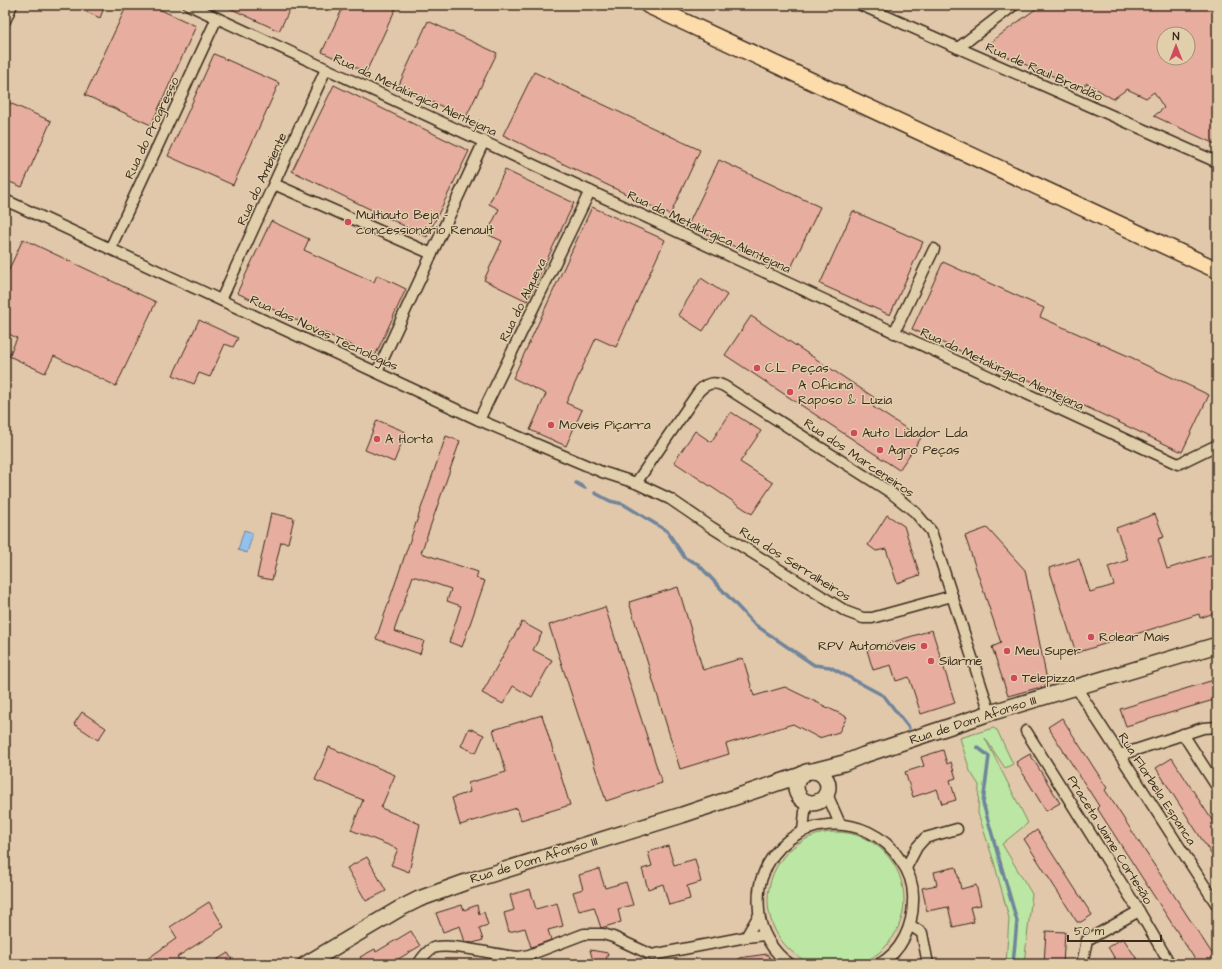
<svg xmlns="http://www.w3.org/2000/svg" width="1222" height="969" viewBox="0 0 1222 969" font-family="'Architects Daughter',sans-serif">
  <rect width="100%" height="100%" fill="#e2c8aa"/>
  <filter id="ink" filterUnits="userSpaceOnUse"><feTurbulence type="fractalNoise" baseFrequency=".025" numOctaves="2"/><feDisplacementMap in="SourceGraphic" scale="8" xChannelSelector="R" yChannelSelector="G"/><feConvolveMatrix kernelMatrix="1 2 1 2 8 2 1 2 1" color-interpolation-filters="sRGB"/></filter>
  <g filter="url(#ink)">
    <g fill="#bbe6a3" stroke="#7b8860">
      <polygon points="993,728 997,730 1013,764 1005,768 985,738 1028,823 1002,844 1032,894 1024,964 1006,964 1009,918 994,862 978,813 979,785 970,771 960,738"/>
      <circle cx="836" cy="900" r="68"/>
    </g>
    <polygon fill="#93c1ee" stroke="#70859b" points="244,530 253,533 247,553 238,550"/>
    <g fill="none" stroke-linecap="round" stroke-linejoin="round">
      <g stroke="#70859b" stroke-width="3.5">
        <polyline points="576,483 585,488"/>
        <polyline points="595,493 610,501 623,504 667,531 685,558 698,564 754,624 814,665 830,667 884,696 909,728"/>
        <polyline points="977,747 989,756 983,803 1017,921 1013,964"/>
      </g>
    </g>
    <g fill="#e7aea0" stroke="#3b2a1e" fill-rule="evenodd">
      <polygon points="71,5 105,5 100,18"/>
      <polygon points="127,5 150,5 196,26 151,125 85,95"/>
      <polygon points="223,5 292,5 279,31"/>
      <polygon points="344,5 390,5 396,8 366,72 322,52"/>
      <path d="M1041 5H1217V145L1154 116 1164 108 1154 92 1146 98 1127 89 1113 99 1087 83 1081 88 984 47ZM1164 34H1188V58H1164Z"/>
      <polygon points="428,21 497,53 466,117 398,87"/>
      <polygon points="214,54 279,83 233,185 168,156"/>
      <polygon points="534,72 700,150 670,215 503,135"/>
      <polygon points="334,85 469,151 427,237 292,171"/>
      <polygon points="5,101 51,121 22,187 5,180"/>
      <polygon points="719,160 820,207 789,272 688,225"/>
      <polygon points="505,170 574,203 527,301 484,280 502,241 487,234 499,209 489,204"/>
      <polygon points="592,207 665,240 616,347 596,338 566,403 582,410 566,446 530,430 546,394 513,378"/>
      <polygon points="853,211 923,242 890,315 820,284"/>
      <polygon points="271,221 309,239 304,250 374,282 377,275 406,289 375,356 237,293"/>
      <polygon points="23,239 156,302 116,386 54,356 45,373 9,356 17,338 5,332 5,278"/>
      <polygon points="943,262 1044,308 1040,317 1135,359 1135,360 1209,395 1182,452 1014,373 1013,375 912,329"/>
      <polygon points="701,278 727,295 703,331 678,315"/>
      <polygon points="751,316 878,400 873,407 921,438 899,470 725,355"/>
      <polygon points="199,320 238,338 233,347 225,344 210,377 199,373 194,384 173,375"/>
      <polygon points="731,412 761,431 740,462 773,483 752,514 674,462 695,431 711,442"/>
      <polygon points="377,420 406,432 394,462 365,450"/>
      <polygon points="446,436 460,441 421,553 478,572 476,578 485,581 462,647 449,642 461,606 447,601 451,589 413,576 394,631 424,641 420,654 376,639"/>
      <polygon points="271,513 294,518 288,543 281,542 272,580 257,577"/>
      <polygon points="1155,514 1164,537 1158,539 1167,569 1217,553 1217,612 1200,618 1199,614 1076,653 1049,568 1079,559 1090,592 1114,585 1108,567 1128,560 1116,528"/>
      <polygon points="887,515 904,526 920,575 897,583 886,549 876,551 868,545"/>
      <polygon points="987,528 1025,570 1048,685 1008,696 992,647 1001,643 965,536"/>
      <polygon points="678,587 703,670 743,658 754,696 785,687 847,717 839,732 819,738 793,724 726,744 729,754 680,769 629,602"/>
      <polygon points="605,607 662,783 606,801 549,625"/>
      <polygon points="522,622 542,633 533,650 552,660 532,697 513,686 503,704 482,693"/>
      <polygon points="932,630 955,703 921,714 909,677 896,681 891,665 873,670 867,650"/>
      <polygon points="1217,679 1217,699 1126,726 1120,709"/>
      <polygon points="82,712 106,728 98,740 74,724"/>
      <polygon points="542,715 570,805 521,820 517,808 460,825 452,798 470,792 468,783 506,772 493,730"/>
      <polygon points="1062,718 1107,788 1105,790 1217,961 1217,964 1198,964 1097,808 1099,806 1048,727"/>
      <polygon points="469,728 484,735 476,753 461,746"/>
      <polygon points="329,747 395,775 381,808 420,824 409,872 391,865 398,849 351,830 363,800 315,780"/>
      <polygon points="943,750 947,764 951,762 956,778 950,780 956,800 942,804 937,789 913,797 905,772 924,766 921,757"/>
      <polygon points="1030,754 1060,803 1046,811 1016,762"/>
      <polygon points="1172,758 1217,828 1217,863 1156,768"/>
      <polygon points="1037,830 1092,915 1081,922 1077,922 1024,839"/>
      <polygon points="668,846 674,865 695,859 701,882 687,886 690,899 669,905 663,884 648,889 642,869 652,866 648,852"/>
      <polygon points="367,857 386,891 366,901 347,868"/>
      <polygon points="956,867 961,889 976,885 981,905 970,907 974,922 953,927 948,907 927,911 922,888 937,885 934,872"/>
      <polygon points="599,869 605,888 626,882 633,905 618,909 621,922 601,928 594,907 579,911 573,892 583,889 579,875"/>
      <polygon points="530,889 536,909 557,903 563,926 548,930 551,940 531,947 525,928 509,932 504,913 514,910 510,895"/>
      <polygon points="209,902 224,927 177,957 183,964 140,964 177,938 170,927"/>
      <polygon points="462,905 464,910 477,905 479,914 484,912 488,925 479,928 483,940 473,943 465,942 460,926 443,932 436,913"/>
      <polygon points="411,931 420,946 390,964 364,964 360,957 375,949 376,952"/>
      <polygon points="1046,931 1065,932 1063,964 1044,964"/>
      <polygon points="1123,938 1140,964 1118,964 1108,947"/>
      <polygon points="590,950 608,953 605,964 594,964"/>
      <polygon points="228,953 235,964 210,964"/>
      <polygon points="767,954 774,964 740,964 739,958"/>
    </g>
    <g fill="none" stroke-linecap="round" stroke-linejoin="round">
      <g stroke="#3b2a1e" stroke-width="13">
        <g id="minor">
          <polyline points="189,5 1178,464 1217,445"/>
          <polyline points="861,5 1217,162"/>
          <polyline points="5,21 12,5"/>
          <polyline points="958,48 1014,5"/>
          <polyline points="274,184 432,254"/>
          <polyline points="5,200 479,420 602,472 636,483 670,499 711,527 847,612 863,618 872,618 952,596"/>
          <polyline points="110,249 217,18"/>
          <polyline points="221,300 326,69"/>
          <polyline points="894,333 934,249"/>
          <polyline points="377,372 484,141"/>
          <polyline points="479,420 590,191"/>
          <path d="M636 483 699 391C706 383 714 381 724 386L890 492 915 512 931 531 990 713"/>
          <polyline points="1076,687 1217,905"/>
          <polyline points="1026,731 1139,911 1170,964"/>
          <polyline points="1183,734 1217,787"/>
          <polyline points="1120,755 1203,728 1217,727"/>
          <polyline points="827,794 840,824"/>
          <polyline points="803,831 806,802"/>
          <polyline points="906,868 917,847 925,838 957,829"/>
          <polyline points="910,925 922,933 928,964"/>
          <polyline points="746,937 759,915"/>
          <path d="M418 964C422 958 427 951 433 948 450 942 499 956 519 957L529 955 584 934H603L613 937 652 955 746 937 765 935"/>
          <path d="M790 964C773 953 760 931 759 911 758 899 758 886 763 875 785 814 867 807 901 861 909 872 914 886 913 901 913 925 902 952 879 964"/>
          <polyline points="1082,964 1087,940 1139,911"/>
        </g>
      </g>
      <g stroke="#3b2a1e" stroke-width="18">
        <g id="secondary">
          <polyline points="813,771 844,763 864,755 990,713 1217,645"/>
          <circle cx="812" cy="787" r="16"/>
          <polyline points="306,964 399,909 419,899 466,882 682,815 801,775"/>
        </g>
      </g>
      <g stroke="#3b2a1e" stroke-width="19">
        <polyline id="primary" points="648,5 1217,270"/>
      </g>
      <use href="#minor" stroke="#e1cfac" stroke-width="10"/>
      <use href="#secondary" stroke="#e1cfac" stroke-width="15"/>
      <use href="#primary" stroke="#fddcac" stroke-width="16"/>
    </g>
  </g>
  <g fill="#d1495b" stroke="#e1cfac" stroke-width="1.5">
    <circle cx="348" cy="222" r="4"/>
    <circle cx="757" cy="368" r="4"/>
    <circle cx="790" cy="392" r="4"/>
    <circle cx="551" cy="425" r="4"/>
    <circle cx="854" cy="433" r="4"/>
    <circle cx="377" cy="439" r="4"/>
    <circle cx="880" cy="450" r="4"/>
    <circle cx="1091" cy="637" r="4"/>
    <circle cx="924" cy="646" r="4"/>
    <circle cx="1007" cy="651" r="4"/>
    <circle cx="931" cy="661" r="4"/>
    <circle cx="1014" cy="678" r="4"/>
  </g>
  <g text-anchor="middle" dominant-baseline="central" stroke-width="3" stroke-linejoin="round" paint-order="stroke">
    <g font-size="13" fill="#3b2a1e" stroke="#e1cfac">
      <text transform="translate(1044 72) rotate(24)">Rua de Raul Brandão</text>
      <text transform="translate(415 95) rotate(25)">Rua da Metalúrgica Alentejana</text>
      <text transform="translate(152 128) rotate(-65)">Rua do Progresso</text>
      <text transform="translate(262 179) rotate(-65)">Rua do Ambiente</text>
      <text transform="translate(709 232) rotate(25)">Rua da Metalúrgica Alentejana</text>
      <text transform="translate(523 300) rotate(-64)">Rua do Alqueva</text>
      <text transform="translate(324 333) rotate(25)">Rua das Novas Tecnologias</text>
      <text transform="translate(1002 369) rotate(25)">Rua da Metalúrgica Alentejana</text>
      <text transform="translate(859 458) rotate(34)">Rua dos Marceneiros</text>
      <text transform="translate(795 564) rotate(32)">Rua dos Serralheiros</text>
      <text transform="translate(973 720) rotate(-18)">Rua de Dom Afonso III</text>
      <text transform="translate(1157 789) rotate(57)">Rua Florbela Espanca</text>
      <text transform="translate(1110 840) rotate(58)">Praceta Jaime Cortesão</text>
      <text transform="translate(534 860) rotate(-17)">Rua de Dom Afonso III</text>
    </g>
    <g font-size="13" fill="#3b2a1e" stroke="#e1cfac" text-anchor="start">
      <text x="356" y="215">Multiauto Beja -<tspan x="356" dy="15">concessionário Renault</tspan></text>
      <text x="765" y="368">C.L. Peças</text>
      <text x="798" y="385">A Oficina<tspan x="798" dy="15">Raposo &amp; Luzia</tspan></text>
      <text x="559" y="425">Moveis Piçarra</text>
      <text x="862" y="433">Auto Lidador Lda</text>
      <text x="385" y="439">A Horta</text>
      <text x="888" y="450">Agro Peças</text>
      <text x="1099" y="637">Rolear Mais</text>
      <text x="916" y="646" text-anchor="end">RPV Automóveis</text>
      <text x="1015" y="651">Meu Super</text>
      <text x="939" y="661">Silarme</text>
      <text x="1022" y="678">Telepizza</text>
    </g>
  </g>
  <rect width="1222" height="969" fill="none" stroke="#e1cfac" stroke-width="20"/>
  <rect x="10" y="10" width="1202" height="949" fill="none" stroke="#3b2a1e" stroke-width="1.5" filter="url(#ink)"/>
  <g transform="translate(1176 46)"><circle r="19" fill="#e1cfac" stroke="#9f8d73"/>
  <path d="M0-3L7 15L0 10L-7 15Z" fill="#d1495b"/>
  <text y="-6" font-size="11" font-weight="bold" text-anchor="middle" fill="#3b2a1e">N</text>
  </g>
  <path d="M1068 935v6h93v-6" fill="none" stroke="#3b2a1e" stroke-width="2"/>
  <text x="1074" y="935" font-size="12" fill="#3b2a1e" stroke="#e1cfac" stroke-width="3" paint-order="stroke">50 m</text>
</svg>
